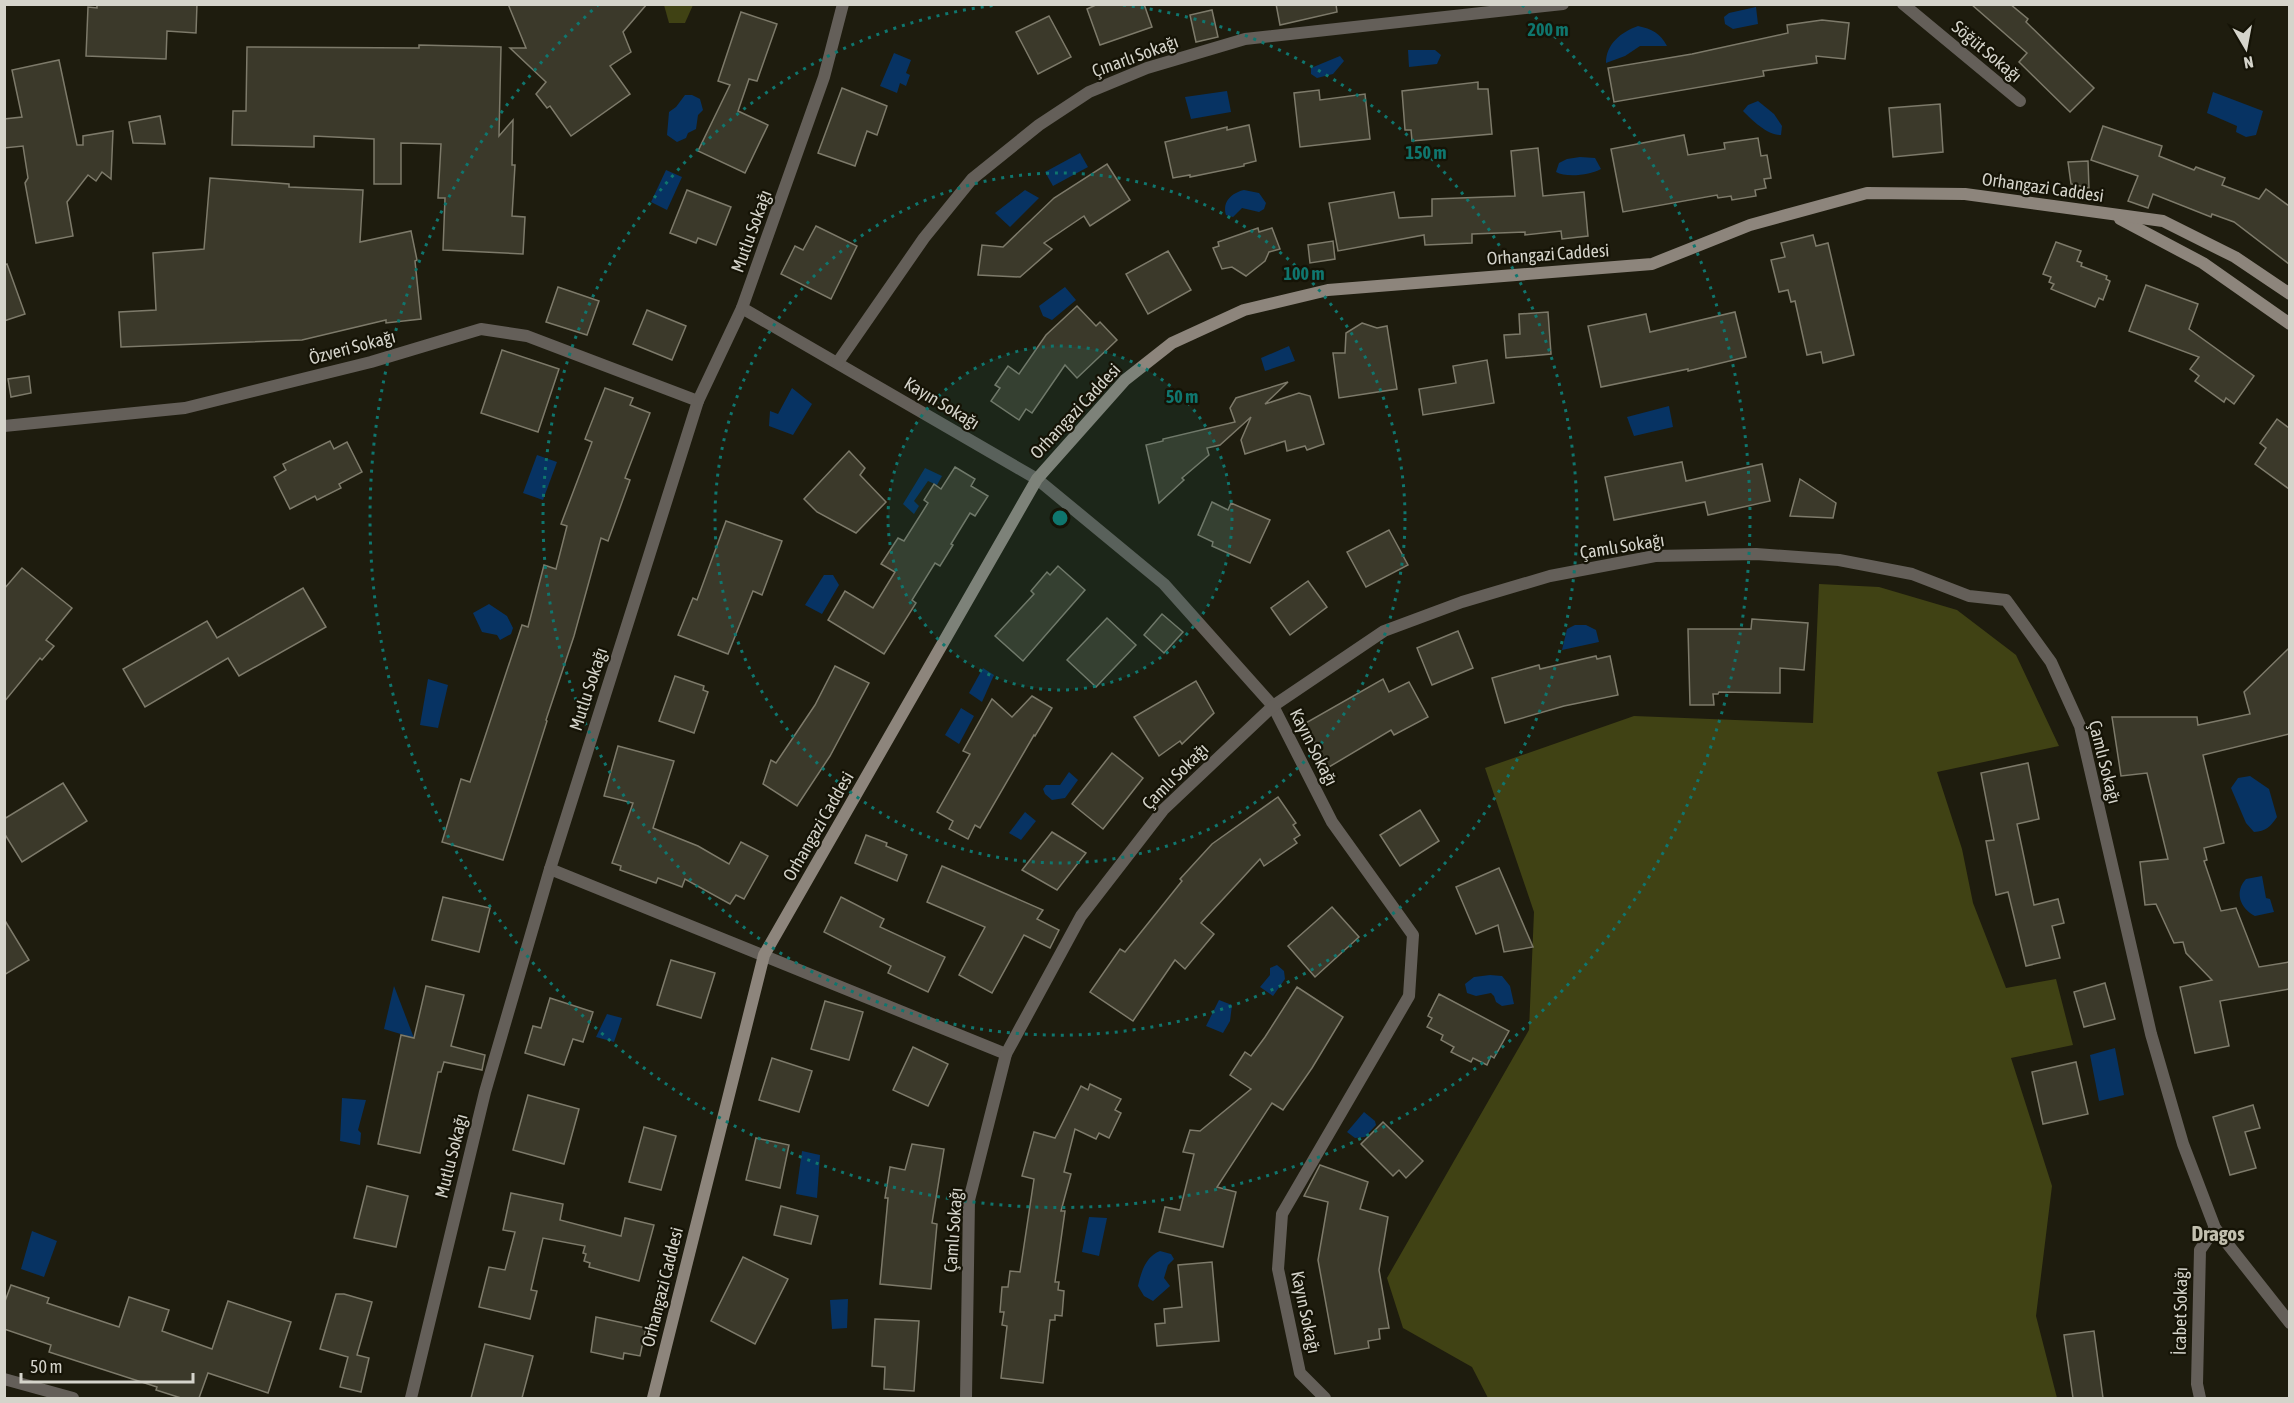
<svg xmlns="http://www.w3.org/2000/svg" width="2294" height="1403" viewBox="0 0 2294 1403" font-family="'Asap Condensed',sans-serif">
  <rect width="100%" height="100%" fill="#1e1c0e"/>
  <g fill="#404214">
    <polygon points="664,5 664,4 693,5 685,23 669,23"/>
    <polygon points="1819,584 1879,587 1957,610 2016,655 2059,746 1937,772 1962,849 1973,903 2006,988 2056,979 2073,1045 2011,1058 2052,1186 2036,1316 2057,1398 1488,1398 1472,1367 1403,1328 1387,1278 1529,1030 1534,912 1485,768 1634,716 1813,723"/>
  </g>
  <g fill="#073363">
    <polygon points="1756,7 1758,24 1733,29 1725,24 1724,17 1729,13"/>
    <path d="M1638 26C1652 29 1660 33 1667 46H1640L1625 56 1606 63C1606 44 1621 32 1638 26Z"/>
    <polygon points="1408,50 1435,50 1441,55 1437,64 1409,67"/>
    <polygon points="894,53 911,60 906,73 910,75 906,86 900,83 897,93 880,86"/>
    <polygon points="1340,56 1344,61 1333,74 1317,78 1311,74 1311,68"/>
    <polygon points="1227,91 1231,112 1191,119 1185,97"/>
    <polygon points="2213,92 2263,111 2256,135 2246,137 2236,132 2237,126 2207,113"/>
    <polygon points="685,95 692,95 700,99 703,110 698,115 696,129 688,133 686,138 677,142 667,135 669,112 676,107"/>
    <path d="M1758 101 1774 114 1782 126 1781 135C1768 136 1752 120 1743 111L1748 105Z"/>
    <polygon points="1080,153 1088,167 1053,186 1045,172"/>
    <path d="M1580 157 1595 158 1601 169C1591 175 1566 178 1556 172L1559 163 1567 159Z"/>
    <polygon points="666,170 682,177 667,210 651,202"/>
    <polygon points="1025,190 1039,198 1010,227 995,213"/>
    <path d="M1244 190 1259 193 1266 203 1264 209 1259 212 1242 208 1233 217 1226 215C1222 201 1232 193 1244 190Z"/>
    <polygon points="1065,287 1076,300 1052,320 1043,316 1039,306"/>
    <polygon points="1289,346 1295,361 1265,371 1261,358"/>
    <polygon points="792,388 812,404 793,435 769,426 770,411 778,414"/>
    <polygon points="1669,406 1673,427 1634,436 1627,417"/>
    <polygon points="537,455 557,462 543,500 523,493"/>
    <polygon points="925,468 942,476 937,485 928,481 914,501 919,506 914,514 903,504"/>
    <polygon points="824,575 833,575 839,585 822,614 805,605"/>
    <polygon points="489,604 507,616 513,628 511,634 500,640 497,635 482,632 473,613"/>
    <polygon points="1575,625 1586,625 1596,630 1599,642 1562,650 1567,629"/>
    <polygon points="983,668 994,675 982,702 969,693"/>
    <polygon points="428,679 448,685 438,728 420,725"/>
    <polygon points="961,708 974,716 959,744 945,735"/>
    <polygon points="1069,772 1078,780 1065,798 1052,800 1045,794 1043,789 1046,785 1060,785"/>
    <path d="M2250 776 2269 789 2277 817C2270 827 2266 831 2254 832L2246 823 2231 788 2238 778Z"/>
    <polygon points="1025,812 1036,821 1021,840 1009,833"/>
    <path d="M2262 876 2266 898 2270 899 2274 912 2255 916C2240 908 2234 892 2246 879Z"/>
    <polygon points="1277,965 1284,971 1285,979 1273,996 1260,987 1270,975 1270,968"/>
    <polygon points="1490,975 1502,976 1510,986 1514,1004 1502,1006 1496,1002 1494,996 1491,993 1476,996 1467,993 1465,984 1474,977"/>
    <polygon points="394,986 414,1038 384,1029"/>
    <polygon points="1219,1000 1232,1005 1230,1021 1223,1033 1206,1026"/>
    <polygon points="607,1014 622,1018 614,1042 596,1037"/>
    <polygon points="2115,1048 2124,1095 2099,1101 2090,1055"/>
    <polygon points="342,1098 366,1100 358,1130 361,1133 360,1145 340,1141"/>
    <polygon points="1364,1112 1375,1121 1376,1125 1365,1137 1355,1138 1347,1132"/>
    <polygon points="802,1151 820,1155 817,1198 796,1194"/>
    <polygon points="1089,1217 1107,1218 1099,1256 1082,1252"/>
    <polygon points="32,1231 57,1241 44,1277 21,1269"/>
    <path d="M1160 1251 1171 1254 1174 1259 1168 1265 1164 1278 1170 1286 1153 1301 1144 1296 1138 1286C1141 1272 1146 1256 1160 1251Z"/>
    <polygon points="848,1299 847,1328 832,1329 830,1300"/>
  </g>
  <g fill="#3b392a" stroke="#7d7a6a" stroke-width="1.5">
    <polygon points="97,4 197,4 196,33 167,31 166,59 86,56 88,7 97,8"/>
    <polygon points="508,4 647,4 623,32 631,52 610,66 630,94 571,136 550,106 547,108 536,94 546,82 510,48 526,48"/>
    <polygon points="1098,4 1144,4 1152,27 1100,45 1087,9"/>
    <polygon points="1276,4 1336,4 1337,12 1280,25"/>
    <polygon points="1971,4 2010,4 2028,19 2026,22 2094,88 2070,112 2019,62 2027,53"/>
    <polygon points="1212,10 1218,37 1196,42 1190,15"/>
    <polygon points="741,12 777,24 757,81 749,79 738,111 768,125 745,173 698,151 730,85 718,81"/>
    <polygon points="1049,16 1071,57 1038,74 1016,32"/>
    <polygon points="1822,20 1849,23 1845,59 1816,56 1817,63 1763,71 1764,76 1614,102 1608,68 1692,54 1788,33 1787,25"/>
    <polygon points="419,45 501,47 499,136 513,120 512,165 515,165 512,216 525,217 523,254 443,250 445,198 438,198 441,144 401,143 401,184 374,184 374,139 314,136 314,147 232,145 233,111 246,111 247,47 419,48"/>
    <polygon points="59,60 77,145 83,145 83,136 113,131 111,179 102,172 96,181 88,175 67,202 73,236 36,243 25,183 28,178 23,146 4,148 4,119 22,117 12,70"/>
    <polygon points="1478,82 1478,89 1488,89 1492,134 1412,141 1411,130 1405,130 1402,91"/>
    <polygon points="842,88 887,106 877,135 867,131 855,166 818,153"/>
    <polygon points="1319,90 1320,100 1365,94 1370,139 1300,147 1294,93"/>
    <polygon points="1940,104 1943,152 1893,157 1889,108"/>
    <polygon points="160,116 165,144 133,143 129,122"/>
    <polygon points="1249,125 1256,161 1244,164 1244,166 1190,177 1190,175 1173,178 1165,142 1227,127 1227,130"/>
    <polygon points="2103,126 2162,146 2159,156 2194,170 2196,167 2225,178 2222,185 2259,199 2266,189 2289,206 2289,264 2234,222 2212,214 2211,217 2153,194 2148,208 2128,201 2138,176 2091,160"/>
    <polygon points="1684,135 1688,155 1725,149 1724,143 1758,138 1761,156 1767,155 1771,178 1764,179 1766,188 1755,190 1756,196 1732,200 1731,196 1718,198 1717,195 1623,212 1611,149"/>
    <polygon points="1538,148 1543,196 1584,192 1588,236 1562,239 1561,231 1525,235 1525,232 1472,234 1472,243 1425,245 1424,235 1338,251 1329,203 1394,192 1399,218 1432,216 1432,199 1515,196 1511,151"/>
    <polygon points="2088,161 2089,188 2071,184 2068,162"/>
    <polygon points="1107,164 1130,200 1090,226 1084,216 1044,243 1052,249 1020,277 978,275 982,245 1003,247 1054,198"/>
    <polygon points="210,178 289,184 289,187 363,190 360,242 411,231 417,260 415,261 421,319 386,323 386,320 302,340 121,347 119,312 156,310 153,253 204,249"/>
    <polygon points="687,190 731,207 716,245 698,238 696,243 670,233"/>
    <polygon points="816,226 857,246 831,299 781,274 795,246 803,250"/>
    <polygon points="1258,228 1259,232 1272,228 1280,249 1269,252 1265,261 1246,276 1232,267 1222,269 1213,248 1219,246 1218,242"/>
    <polygon points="1813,235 1816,246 1828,243 1854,355 1823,363 1821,352 1807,355 1795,301 1791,302 1788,290 1779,292 1771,260 1785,257 1781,243"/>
    <polygon points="1333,241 1335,259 1310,263 1308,245"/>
    <polygon points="2056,242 2081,251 2077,261 2082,263 2081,266 2107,276 2106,279 2110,281 2103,300 2099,298 2095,307 2051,289 2054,284 2049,282 2051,277 2043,274"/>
    <polygon points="1168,251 1191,290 1148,314 1126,274"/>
    <polygon points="7,264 25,314 4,321 4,265"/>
    <polygon points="2146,285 2198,304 2189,329 2254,376 2234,404 2226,398 2224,402 2195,381 2199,376 2190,369 2199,357 2129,331"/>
    <polygon points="558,287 599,301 587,335 546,322"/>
    <polygon points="1077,306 1096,326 1100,322 1117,340 1077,378 1065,365 1032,413 1026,409 1019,420 991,401 1000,388 995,385 1008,366 1019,374 1046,335"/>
    <polygon points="647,310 686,326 672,360 633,344"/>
    <polygon points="1548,312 1551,354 1506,358 1504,335 1520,334 1519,314"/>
    <polygon points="1735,312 1746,357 1688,371 1688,369 1601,387 1588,326 1646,314 1650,332"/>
    <polygon points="1362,323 1377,328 1387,326 1397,389 1339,398 1333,353 1345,353 1346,333"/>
    <polygon points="502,350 559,369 538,432 481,413"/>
    <polygon points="1487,360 1494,403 1423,415 1419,389 1456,383 1453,366"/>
    <polygon points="29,376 31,393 11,397 8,379"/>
    <polygon points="1288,382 1265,404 1299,393 1310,396 1324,444 1307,450 1305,446 1287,451 1285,441 1245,454 1241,440 1251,417 1220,445 1207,448 1209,455 1182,478 1184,480 1159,503 1146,445 1163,441 1163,439 1235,422 1230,408 1236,398"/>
    <polygon points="605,388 633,398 630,405 650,413 625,478 630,480 608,541 601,538 574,636 546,720 547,721 503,860 442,842 461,779 470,782 522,625 528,627 544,565 556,569 567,526 561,524 592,442 585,439"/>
    <polygon points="2277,419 2289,428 2289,489 2255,464 2266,448 2260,443"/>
    <polygon points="330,441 334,449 347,442 362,472 339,484 341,488 317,500 315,496 290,509 274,477 286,470 283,464"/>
    <polygon points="849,451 865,468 860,475 886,502 856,533 817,512 804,499"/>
    <polygon points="1682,462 1686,481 1762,464 1770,501 1708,515 1705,502 1614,520 1605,477"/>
    <polygon points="955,467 975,479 971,486 988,496 975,516 970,513 951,544 953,545 940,566 935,563 912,600 916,603 884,654 828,620 845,591 873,608 895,572 881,564 898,538 904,541 928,503 924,500 934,484 941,489"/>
    <polygon points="1800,479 1836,503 1833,518 1790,516"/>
    <polygon points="1212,502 1228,510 1231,503 1270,520 1250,563 1212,546 1213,542 1198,535"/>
    <polygon points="726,521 782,541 762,595 753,591 728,654 678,635 693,598 697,600"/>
    <polygon points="1389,530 1408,565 1366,587 1347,552"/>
    <polygon points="1058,566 1085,590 1023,661 995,636 1034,594 1031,591 1047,572 1050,575"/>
    <polygon points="22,568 72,608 46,640 54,646 42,660 40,658 4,702 4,589"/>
    <polygon points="1308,581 1327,607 1290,635 1271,608"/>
    <polygon points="303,588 326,627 239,676 228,658 145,707 123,669 207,621 217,638"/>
    <polygon points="1162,614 1183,632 1164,653 1144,635"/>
    <polygon points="1107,618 1136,645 1096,687 1067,660"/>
    <polygon points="1752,619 1808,623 1804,670 1780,668 1780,693 1719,692 1718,694 1713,694 1714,705 1690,705 1688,629 1751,629"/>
    <polygon points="1458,631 1473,668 1432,685 1417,648"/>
    <polygon points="2289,648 2289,734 2203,755 2224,843 2204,848 2207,860 2204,861 2221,911 2236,908 2259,967 2289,962 2289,989 2220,1001 2229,1046 2195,1053 2180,987 2212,980 2186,953 2183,942 2174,943 2156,904 2145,905 2140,862 2168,859 2147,773 2121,776 2112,717 2197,717 2198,725 2250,714 2244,692"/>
    <polygon points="1596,656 1597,659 1610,656 1618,695 1564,706 1505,723 1492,678 1539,665 1540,669"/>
    <polygon points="835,666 869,683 830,756 797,806 763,784 771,760 776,763 815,705"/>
    <polygon points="675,676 704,686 703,690 708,692 694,733 659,721"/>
    <polygon points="1383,679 1389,692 1409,682 1428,717 1394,735 1391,730 1329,767 1304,724"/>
    <polygon points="1196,681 1214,713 1182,744 1180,741 1159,756 1134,717"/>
    <polygon points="1032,696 1052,708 1035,736 1034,735 980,828 975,825 968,839 949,829 953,821 937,812 970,754 963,751 992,699 1012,717"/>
    <polygon points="618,746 674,761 653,828 698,846 729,864 741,842 768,856 744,899 736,895 730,904 685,879 682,887 658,878 656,883 620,870 621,866 612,863 633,803 604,796"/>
    <polygon points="1112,753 1143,778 1103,829 1072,804"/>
    <polygon points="2028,763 2039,819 2017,824 2034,905 2058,899 2064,923 2052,926 2060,958 2026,966 2008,892 1996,895 1986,841 1994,840 1981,773"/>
    <polygon points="63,783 87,821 22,862 4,833 4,819"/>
    <polygon points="1278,797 1296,823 1293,825 1300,835 1294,839 1297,843 1264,866 1260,859 1201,923 1214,934 1185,969 1175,960 1133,1021 1090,992 1120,949 1125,952 1182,881 1180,879 1212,844"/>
    <polygon points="1420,810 1439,841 1400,866 1380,835"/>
    <polygon points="1052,832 1086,853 1057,890 1022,870"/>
    <polygon points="866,835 887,843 886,846 907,855 897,881 855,863"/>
    <polygon points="942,866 1043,910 1037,919 1059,930 1050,948 1024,935 992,993 959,975 985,927 927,902"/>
    <polygon points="1499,868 1533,947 1504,952 1498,925 1476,934 1456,887"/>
    <polygon points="443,897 490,908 479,952 432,940"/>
    <polygon points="841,897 884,919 880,927 945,957 928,992 888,973 891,966 824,932"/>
    <polygon points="1332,907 1359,937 1315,977 1288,946"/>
    <polygon points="4,919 29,960 4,975"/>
    <polygon points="671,960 715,973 701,1018 657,1005"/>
    <polygon points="2105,983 2115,1019 2084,1027 2074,992"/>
    <polygon points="426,986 464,995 451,1046 485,1055 482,1070 444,1062 441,1072 438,1072 420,1153 378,1144 401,1035 414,1038"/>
    <polygon points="1297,987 1343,1017 1312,1068 1283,1110 1272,1103 1217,1187 1236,1192 1223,1247 1159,1232 1165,1207 1180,1210 1194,1154 1183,1152 1190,1130 1200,1131 1251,1089 1230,1075 1245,1052 1251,1056 1265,1037"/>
    <polygon points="1439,994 1509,1031 1494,1058 1491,1056 1487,1065 1473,1058 1471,1062 1451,1052 1454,1047 1441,1040 1443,1035 1427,1027 1432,1018 1428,1016"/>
    <polygon points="550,998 593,1012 583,1042 573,1039 564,1065 525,1053 533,1026 541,1028"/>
    <polygon points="825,1001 863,1012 849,1060 811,1049"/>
    <polygon points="913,1047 948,1064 928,1106 893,1090"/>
    <polygon points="772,1058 812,1071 799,1112 759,1100"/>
    <polygon points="2076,1062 2088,1114 2043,1124 2032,1072"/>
    <polygon points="1090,1084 1121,1099 1115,1110 1121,1113 1109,1138 1099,1133 1096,1139 1075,1129 1064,1172 1071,1174 1061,1211 1065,1211 1055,1282 1059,1282 1058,1290 1064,1291 1062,1316 1055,1315 1055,1320 1050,1320 1043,1383 1001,1378 1007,1326 1002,1325 1004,1312 1000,1312 1002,1287 1008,1287 1010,1271 1020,1272 1034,1179 1022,1176 1034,1132 1055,1138 1081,1086 1088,1090"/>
    <polygon points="528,1095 579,1109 564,1164 513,1150"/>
    <polygon points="2253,1105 2260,1128 2245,1132 2256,1168 2230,1175 2213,1117"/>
    <polygon points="1383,1122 1423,1161 1406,1178 1399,1170 1393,1176 1361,1144"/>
    <polygon points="644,1127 676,1136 661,1190 629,1182"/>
    <polygon points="756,1138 789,1145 780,1188 746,1180"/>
    <polygon points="912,1144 944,1149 932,1223 937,1224 931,1289 880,1284 888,1198 885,1198 890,1167 905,1170"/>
    <polygon points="1320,1165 1368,1182 1360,1209 1388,1217 1379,1270 1389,1328 1379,1329 1380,1339 1368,1341 1369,1348 1335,1354 1318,1260 1328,1202 1304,1196"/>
    <polygon points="367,1186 408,1196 396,1247 354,1238"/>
    <polygon points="511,1193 563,1204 560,1220 621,1236 625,1218 654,1225 639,1281 589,1267 590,1263 584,1261 586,1254 583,1253 585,1246 543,1238 531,1290 537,1291 530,1319 479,1307 489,1267 505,1270 515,1232 503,1230"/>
    <polygon points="781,1206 818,1216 811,1244 774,1235"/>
    <polygon points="743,1257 788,1279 755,1344 711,1321"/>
    <polygon points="1212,1262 1219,1341 1157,1346 1155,1324 1165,1323 1164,1309 1182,1307 1178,1265"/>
    <polygon points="11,1285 49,1298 47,1303 119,1327 129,1297 169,1310 162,1331 212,1349 228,1301 291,1322 268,1393 208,1373 199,1398 181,1398 156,1390 157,1387 49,1352 51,1345 4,1329 4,1304"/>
    <polygon points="336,1294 344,1294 372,1302 357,1355 369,1358 361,1392 340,1387 348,1357 320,1349"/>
    <polygon points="596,1317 646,1328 640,1356 624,1353 623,1359 591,1352"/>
    <polygon points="875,1319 919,1321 914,1391 884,1389 885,1367 872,1366"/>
    <polygon points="2094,1331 2103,1398 2073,1398 2064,1335"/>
    <polygon points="485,1344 533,1356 522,1398 471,1398"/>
  </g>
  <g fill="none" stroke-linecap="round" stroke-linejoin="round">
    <g stroke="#645f59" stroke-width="12">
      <polyline points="1903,4 2020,101"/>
      <polyline points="742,308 1037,479 1164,584 1273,706 1332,822 1413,935 1409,996 1282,1214 1278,1269 1300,1373 1325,1398"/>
      <polyline points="838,362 924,238 972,179 1039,125 1089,92 1147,68 1245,39 1563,4"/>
      <polyline points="4,426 185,408 371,362 481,329 527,336 698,401"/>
      <polyline points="550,869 1006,1054"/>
      <polyline points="4,1379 73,1398"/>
      <polyline points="411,1398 485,1092 550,869 698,401 742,308 824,77 843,4"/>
      <polyline points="966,1398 969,1200 1006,1054 1081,916 1163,810 1273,706 1384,631 1462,602 1550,576 1655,556 1756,554 1839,560 1912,574 1969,596 2006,600 2051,662 2080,726 2151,1034 2183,1144 2215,1228 2290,1323"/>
      <polyline points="2200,1398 2197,1384 2200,1250 2215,1228"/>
    </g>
    <g stroke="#8d857c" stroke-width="12">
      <polyline points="2120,219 2203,263 2290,324"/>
      <polyline points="653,1398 764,955 1037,479 1125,380 1172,343 1244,310 1328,290 1652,264 1750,225 1867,193 1965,194 2163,221 2235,257 2290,294"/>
    </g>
  </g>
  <circle cx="1060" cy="518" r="172" fill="#0f766e" fill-opacity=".12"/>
  <g fill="none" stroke="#0f766e" stroke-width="3" stroke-dasharray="3 6">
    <circle cx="1060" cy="518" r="172"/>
    <circle cx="1060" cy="518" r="345"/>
    <path d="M1123 5A517 517 0 1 1 997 5"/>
    <path d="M1522 5A690 690 0 1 1 598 5"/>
  </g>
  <g text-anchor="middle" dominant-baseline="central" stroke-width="4.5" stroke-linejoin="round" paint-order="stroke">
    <g font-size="18" fill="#d5d4cb" stroke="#151306">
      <text transform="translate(1987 51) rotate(40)">Söğüt Sokağı</text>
      <text transform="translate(1135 56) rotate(-20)">Çınarlı Sokağı</text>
      <text transform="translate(2043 187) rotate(8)">Orhangazi Caddesi</text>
      <text transform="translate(751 231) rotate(-70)">Mutlu Sokağı</text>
      <text transform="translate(1548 254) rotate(-4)">Orhangazi Caddesi</text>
      <text transform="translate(352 347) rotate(-15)">Özveri Sokağı</text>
      <text transform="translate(942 403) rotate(31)">Kayın Sokağı</text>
      <text transform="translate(1075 411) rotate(-47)">Orhangazi Caddesi</text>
      <text transform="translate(1622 546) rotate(-9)">Çamlı Sokağı</text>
      <text transform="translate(588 689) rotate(-72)">Mutlu Sokağı</text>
      <text transform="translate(1314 747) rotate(63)">Kayın Sokağı</text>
      <text transform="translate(2105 762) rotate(76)">Çamlı Sokağı</text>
      <text transform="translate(1175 776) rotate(-45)">Çamlı Sokağı</text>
      <text transform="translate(818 826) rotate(-60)">Orhangazi Caddesi</text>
      <text transform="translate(451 1156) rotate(-76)">Mutlu Sokağı</text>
      <text transform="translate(953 1230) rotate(-86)">Çamlı Sokağı</text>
      <text transform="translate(662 1287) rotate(-76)">Orhangazi Caddesi</text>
      <text transform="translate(2180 1311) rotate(-89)">İcabet Sokağı</text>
      <text transform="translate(1306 1312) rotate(78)">Kayın Sokağı</text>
    </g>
    <g font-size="21" font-weight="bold" fill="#c3c0af" stroke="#151306">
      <text x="2218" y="1233">Dragos</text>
    </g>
  </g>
  <circle cx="1060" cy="518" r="9" fill="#0f766e" stroke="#151306" stroke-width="3"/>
  <g font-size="18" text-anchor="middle" font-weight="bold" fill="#0f766e" stroke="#151306" stroke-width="4.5" stroke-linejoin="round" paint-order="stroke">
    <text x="1548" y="36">200 m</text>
    <text x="1426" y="159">150 m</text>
    <text x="1304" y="280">100 m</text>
    <text x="1182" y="403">50 m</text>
  </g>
  <rect width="2294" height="1403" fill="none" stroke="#d5d4cb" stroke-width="12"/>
  <g transform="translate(2246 48) rotate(170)" stroke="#151306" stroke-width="4.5" paint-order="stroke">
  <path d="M0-4.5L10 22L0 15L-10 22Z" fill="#d5d4cb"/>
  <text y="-9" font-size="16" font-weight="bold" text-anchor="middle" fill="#d5d4cb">N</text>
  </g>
  <path d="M21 1373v9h172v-9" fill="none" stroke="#d5d4cb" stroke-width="3"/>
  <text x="30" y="1373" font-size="18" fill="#d5d4cb" stroke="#151306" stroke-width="4.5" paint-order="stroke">50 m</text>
</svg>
